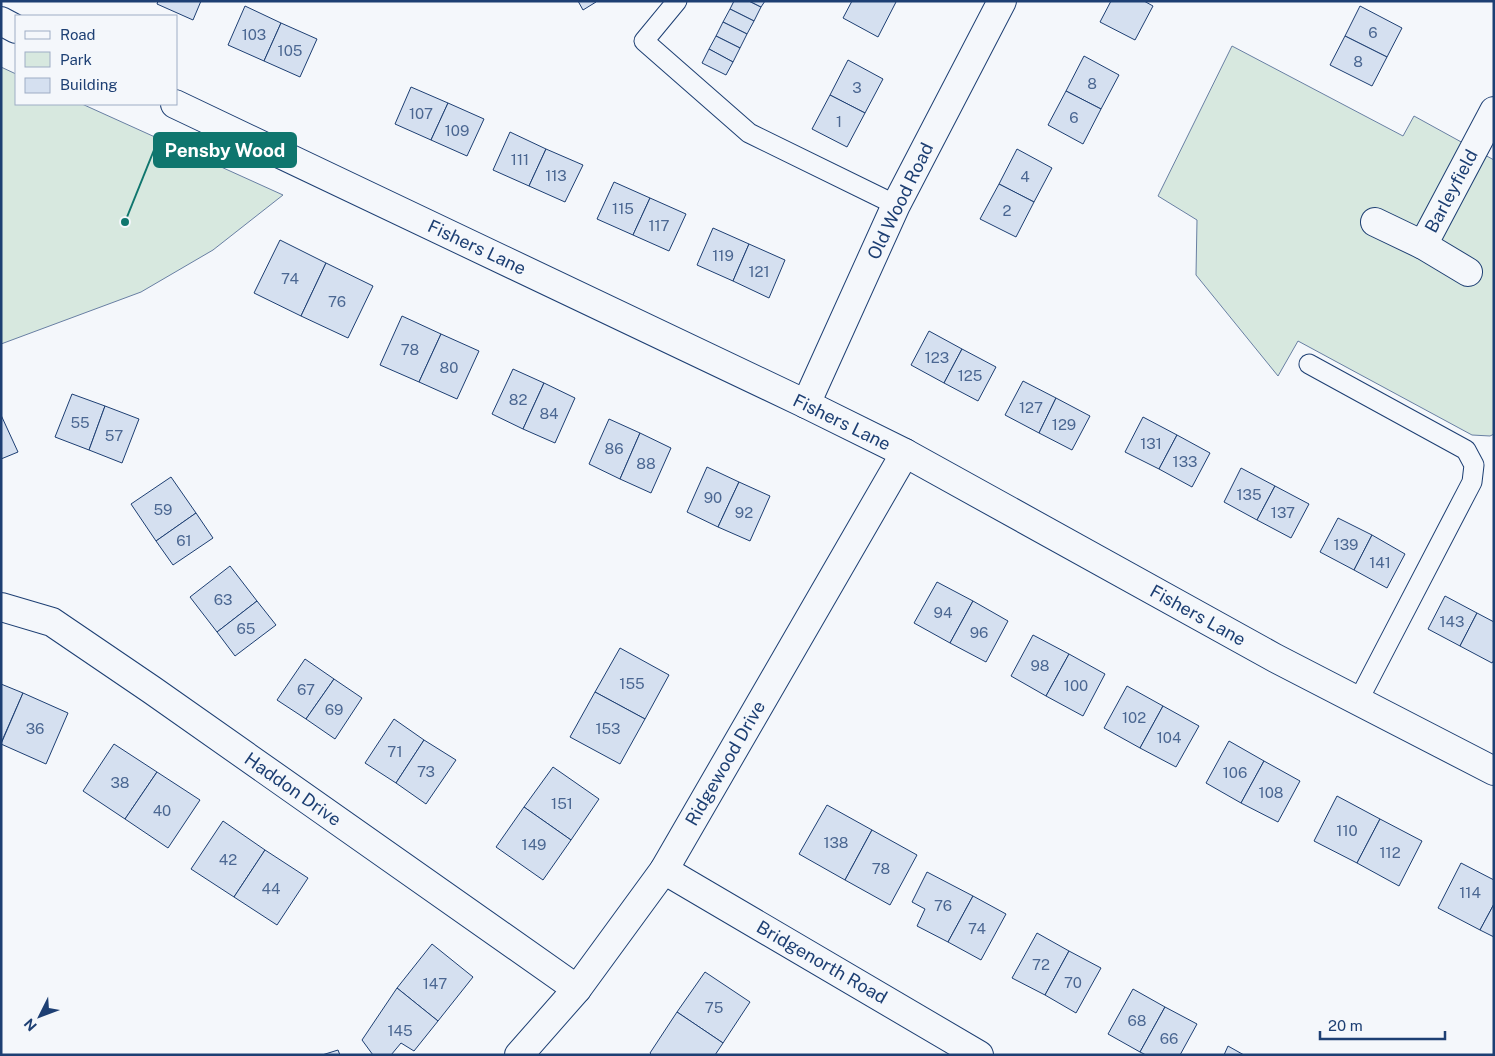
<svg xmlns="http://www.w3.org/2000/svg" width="1495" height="1056" viewBox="0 0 1495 1056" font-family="'Public Sans',sans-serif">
  <rect width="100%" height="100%" fill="#f4f7fb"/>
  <g fill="#d7e8df" stroke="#687fa3">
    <polygon points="1232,46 1403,136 1414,116 1494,160 1494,434 1490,436 1472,435 1298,341 1278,376 1196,275 1197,220 1158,196"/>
    <polygon points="1,67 16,74 16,104 82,104 283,195 213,250 141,292 1,344"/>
  </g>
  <g fill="#d5e0f0" stroke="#1d3f73">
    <polygon points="158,1 201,1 193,20 157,4"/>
    <polygon points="578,1 595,1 596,2 583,10"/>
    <polygon points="734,1 749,1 761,7 754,21 730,9"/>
    <polygon points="749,1 765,1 761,7"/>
    <polygon points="852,1 895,1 896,2 878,37 843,18"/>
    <polygon points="1111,1 1144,1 1153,6 1135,40 1100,22"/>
    <polygon points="245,6 281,23 264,61 228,45"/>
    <polygon points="1360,6 1402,28 1387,57 1345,36"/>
    <polygon points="730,9 754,21 747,34 723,22"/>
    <polygon points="723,22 747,34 740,48 716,36"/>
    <polygon points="281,23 317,39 300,77 264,61"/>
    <polygon points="716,36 740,48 733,62 709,49"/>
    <polygon points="1345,36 1387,57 1372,86 1330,65"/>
    <polygon points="709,49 733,62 726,75 702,63"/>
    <polygon points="1084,56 1119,75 1101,109 1066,91"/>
    <polygon points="848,60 883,79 865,113 830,95"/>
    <polygon points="411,87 448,103 431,140 395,124"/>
    <polygon points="1066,91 1101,109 1083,144 1048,125"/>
    <polygon points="830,95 865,113 847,147 812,129"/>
    <polygon points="448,103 484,119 467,156 431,140"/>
    <polygon points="510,132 546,149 529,186 493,170"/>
    <polygon points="546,149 583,165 565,202 529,186"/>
    <polygon points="1017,149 1052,168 1034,202 999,184"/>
    <polygon points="614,182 650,198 633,235 597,219"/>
    <polygon points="999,184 1034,202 1016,237 980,219"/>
    <polygon points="650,198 686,214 669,251 633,235"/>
    <polygon points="713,228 749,244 733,281 697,265"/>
    <polygon points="280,240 326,263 301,316 254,293"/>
    <polygon points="749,244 785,260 769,298 733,281"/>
    <polygon points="326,263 373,286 348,338 301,316"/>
    <polygon points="402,316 441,334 419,382 380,365"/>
    <polygon points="929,331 962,349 944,383 911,365"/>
    <polygon points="441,334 479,351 457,399 419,382"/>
    <polygon points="962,349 996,367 978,401 944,383"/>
    <polygon points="513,369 544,383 523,429 492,414"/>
    <polygon points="1023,381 1056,398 1039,433 1005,415"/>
    <polygon points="544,383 575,398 555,443 523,429"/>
    <polygon points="72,394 105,406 89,450 55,437"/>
    <polygon points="1056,398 1090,416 1072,450 1039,433"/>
    <polygon points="105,406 139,419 122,463 89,450"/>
    <polygon points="1,415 18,452 1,459"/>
    <polygon points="1143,417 1177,435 1159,469 1125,452"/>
    <polygon points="609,419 640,433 620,479 589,464"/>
    <polygon points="640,433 671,448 651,493 620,479"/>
    <polygon points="1177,435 1210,453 1192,487 1159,469"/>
    <polygon points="707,467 739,482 718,527 687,512"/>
    <polygon points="1241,468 1275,486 1257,520 1224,502"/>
    <polygon points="171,477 196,513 156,541 131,504"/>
    <polygon points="739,482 770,496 750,541 718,527"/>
    <polygon points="1275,486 1309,504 1291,538 1257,520"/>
    <polygon points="196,513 213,538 173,565 156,541"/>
    <polygon points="1338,518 1372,535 1354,570 1320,552"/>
    <polygon points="1372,535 1405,554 1387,588 1354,570"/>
    <polygon points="230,566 257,601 217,632 190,597"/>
    <polygon points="937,582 973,601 950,643 914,623"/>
    <polygon points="1445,596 1477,613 1460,646 1428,629"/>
    <polygon points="257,601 276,625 235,656 217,632"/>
    <polygon points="973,601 1008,621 986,662 950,643"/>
    <polygon points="1477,613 1494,622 1494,660 1492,663 1460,646"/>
    <polygon points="1033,635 1069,654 1046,696 1011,676"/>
    <polygon points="620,648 669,675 645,719 595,692"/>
    <polygon points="1069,654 1105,674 1083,716 1046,696"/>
    <polygon points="305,659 334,679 306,719 277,700"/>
    <polygon points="334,679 362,698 335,739 306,719"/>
    <polygon points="1,684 23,693 1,743"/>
    <polygon points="1127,686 1163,706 1140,748 1104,728"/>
    <polygon points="595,692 645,719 620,764 570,737"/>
    <polygon points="23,693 68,713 46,764 1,744"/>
    <polygon points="1163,706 1199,726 1176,767 1140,748"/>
    <polygon points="394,719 424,740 396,783 365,763"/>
    <polygon points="424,740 456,760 426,804 396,783"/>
    <polygon points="1229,741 1264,761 1241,803 1206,783"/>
    <polygon points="114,744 157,772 125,819 83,791"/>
    <polygon points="1264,761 1300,781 1278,822 1241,803"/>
    <polygon points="553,767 599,799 571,840 524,807"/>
    <polygon points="157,772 200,800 168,848 125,819"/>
    <polygon points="1337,796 1380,819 1357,863 1314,841"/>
    <polygon points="827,805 872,830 845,880 799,854"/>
    <polygon points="524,807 571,840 543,880 496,847"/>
    <polygon points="1380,819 1422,841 1399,886 1357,863"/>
    <polygon points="223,821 265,850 234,897 191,869"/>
    <polygon points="872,830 917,855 890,905 845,880"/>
    <polygon points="265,850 308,878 277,925 234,897"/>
    <polygon points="1461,863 1494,880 1494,904 1480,930 1438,908"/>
    <polygon points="927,872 973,896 948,942 917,926 925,909 912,902"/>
    <polygon points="973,896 1006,914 981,960 948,942"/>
    <polygon points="1494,904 1494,937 1480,930"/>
    <polygon points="1037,933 1069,951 1045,995 1012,978"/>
    <polygon points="432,944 473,977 438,1021 397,988"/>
    <polygon points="1069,951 1101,968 1076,1013 1045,995"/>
    <polygon points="705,972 750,1002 723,1043 677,1012"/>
    <polygon points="397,988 438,1021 414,1051 401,1043 391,1055 373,1055 362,1040"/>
    <polygon points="1133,989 1165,1007 1140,1052 1108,1034"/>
    <polygon points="1165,1007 1197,1024 1180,1055 1146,1055 1140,1052"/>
    <polygon points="677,1012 723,1043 715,1055 652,1055 650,1053"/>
    <polygon points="1228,1046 1244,1055 1224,1055"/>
    <polygon points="338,1050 340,1055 322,1055"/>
  </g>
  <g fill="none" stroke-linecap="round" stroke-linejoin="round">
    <g stroke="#1d3f73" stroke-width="21">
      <g id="lane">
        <polyline points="677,1 644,41 749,133 896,205"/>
        <polyline points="1309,364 1466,450 1474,465 1472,482 1358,701"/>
      </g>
    </g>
    <g stroke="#1d3f73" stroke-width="30">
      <g id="street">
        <polyline points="1,21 16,29"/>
        <polyline points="175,104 806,404 905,453 1275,658 1494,771"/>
        <polyline points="1375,222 1423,245 1468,272"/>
        <polyline points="1423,245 1494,111"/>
        <polyline points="806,404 896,205 1002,1"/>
        <polyline points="1,607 52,622 152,690 577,989"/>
        <polyline points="664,870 979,1055"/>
        <polyline points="519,1055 577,989 664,870 905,453"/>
      </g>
    </g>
    <use href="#lane" stroke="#f4f7fb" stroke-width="19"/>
    <use href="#street" stroke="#f4f7fb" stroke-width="28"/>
  </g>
  <g text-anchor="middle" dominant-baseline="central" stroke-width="4" stroke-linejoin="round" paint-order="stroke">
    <g font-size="15" fill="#4b6792">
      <text x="1373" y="32">6</text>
      <text x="254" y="34">103</text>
      <text x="290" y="50">105</text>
      <text x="1358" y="61">8</text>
      <text x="1092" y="83">8</text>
      <text x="857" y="87">3</text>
      <text x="421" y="113">107</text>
      <text x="1074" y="117">6</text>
      <text x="839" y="121">1</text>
      <text x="457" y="130">109</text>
      <text x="520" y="159">111</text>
      <text x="556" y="175">113</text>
      <text x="1025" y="176">4</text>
      <text x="623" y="208">115</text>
      <text x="1007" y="210">2</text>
      <text x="659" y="225">117</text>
      <text x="723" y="255">119</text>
      <text x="759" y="271">121</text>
      <text x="290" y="278">74</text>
      <text x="337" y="301">76</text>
      <text x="410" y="349">78</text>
      <text x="937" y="357">123</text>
      <text x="449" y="367">80</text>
      <text x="970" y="375">125</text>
      <text x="518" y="399">82</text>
      <text x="1031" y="407">127</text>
      <text x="549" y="413">84</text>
      <text x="80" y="422">55</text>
      <text x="1064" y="424">129</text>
      <text x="114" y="435">57</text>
      <text x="1151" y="443">131</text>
      <text x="614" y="448">86</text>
      <text x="1185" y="461">133</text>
      <text x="646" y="463">88</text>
      <text x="1249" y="494">135</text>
      <text x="713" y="497">90</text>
      <text x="163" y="509">59</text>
      <text x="744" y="512">92</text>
      <text x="1283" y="512">137</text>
      <text x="184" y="540">61</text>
      <text x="1346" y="544">139</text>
      <text x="1380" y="562">141</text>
      <text x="223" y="599">63</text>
      <text x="943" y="612">94</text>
      <text x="1452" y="621">143</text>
      <text x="246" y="628">65</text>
      <text x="979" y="632">96</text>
      <text x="1040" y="665">98</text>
      <text x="632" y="683">155</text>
      <text x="1076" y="685">100</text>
      <text x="306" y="689">67</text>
      <text x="334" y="709">69</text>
      <text x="1134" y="717">102</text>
      <text x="35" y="728">36</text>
      <text x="608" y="728">153</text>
      <text x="1169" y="737">104</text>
      <text x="395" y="751">71</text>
      <text x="426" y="771">73</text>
      <text x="1235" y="772">106</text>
      <text x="120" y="782">38</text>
      <text x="1271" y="792">108</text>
      <text x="562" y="803">151</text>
      <text x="162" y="810">40</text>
      <text x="1347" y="830">110</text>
      <text x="836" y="842">138</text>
      <text x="534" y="844">149</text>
      <text x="1390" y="852">112</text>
      <text x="228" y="859">42</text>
      <text x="881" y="868">78</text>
      <text x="271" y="888">44</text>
      <text x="1470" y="892">114</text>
      <text x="943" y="905">76</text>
      <text x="977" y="928">74</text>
      <text x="1041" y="964">72</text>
      <text x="1073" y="982">70</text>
      <text x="435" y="983">147</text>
      <text x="714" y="1007">75</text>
      <text x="1137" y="1020">68</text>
      <text x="400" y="1030">145</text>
      <text x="1169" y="1038">66</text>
    </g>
    <g font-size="18" fill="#1d3f73" stroke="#f4f7fb">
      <text transform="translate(1451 191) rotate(-62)">Barleyfield</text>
      <text transform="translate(900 201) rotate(-64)">Old Wood Road</text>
      <text transform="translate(477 247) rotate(25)">Fishers Lane</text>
      <text transform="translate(842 422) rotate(26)">Fishers Lane</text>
      <text transform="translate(1198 615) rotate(29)">Fishers Lane</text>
      <text transform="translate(725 763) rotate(-60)">Ridgewood Drive</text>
      <text transform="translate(293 789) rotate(35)">Haddon Drive</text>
      <text transform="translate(822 962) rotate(30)">Bridgenorth Road</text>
    </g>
  </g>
  <path fill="none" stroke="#0f766e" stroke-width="2" d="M125 222L154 150"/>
  <circle fill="#0f766e" stroke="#f4f7fb" stroke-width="2" cx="125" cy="222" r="5"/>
  <rect fill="#0f766e" stroke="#0f766e" stroke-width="2" x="154" y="133" width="142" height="34" rx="5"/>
  <g font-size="19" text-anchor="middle" font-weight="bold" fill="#fff">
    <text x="225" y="157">Pensby Wood</text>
  </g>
  <rect width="1495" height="1056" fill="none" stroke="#1d3f73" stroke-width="5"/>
  <rect x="15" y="15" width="162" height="90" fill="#f4f7fb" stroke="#9eadc5"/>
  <rect x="25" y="31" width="25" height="8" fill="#f4f7fb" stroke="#9eadc5"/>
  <text x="60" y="40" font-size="15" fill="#1d3f73">Road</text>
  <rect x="25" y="52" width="25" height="15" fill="#d7e8df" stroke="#9eadc5"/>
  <text x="60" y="65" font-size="15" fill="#1d3f73">Park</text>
  <rect x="25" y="78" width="25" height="15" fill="#d5e0f0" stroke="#9eadc5"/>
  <text x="60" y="90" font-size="15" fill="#1d3f73">Building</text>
  <g transform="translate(40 1016) rotate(228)" stroke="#f4f7fb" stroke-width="4" paint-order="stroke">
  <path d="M0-4L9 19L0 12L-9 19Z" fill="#1d3f73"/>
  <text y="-8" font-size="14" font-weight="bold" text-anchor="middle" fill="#1d3f73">N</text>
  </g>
  <path d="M1320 1031v8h125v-8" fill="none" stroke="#1d3f73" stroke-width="2.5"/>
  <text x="1328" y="1031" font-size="15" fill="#1d3f73" stroke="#f4f7fb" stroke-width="4" paint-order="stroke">20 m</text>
</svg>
